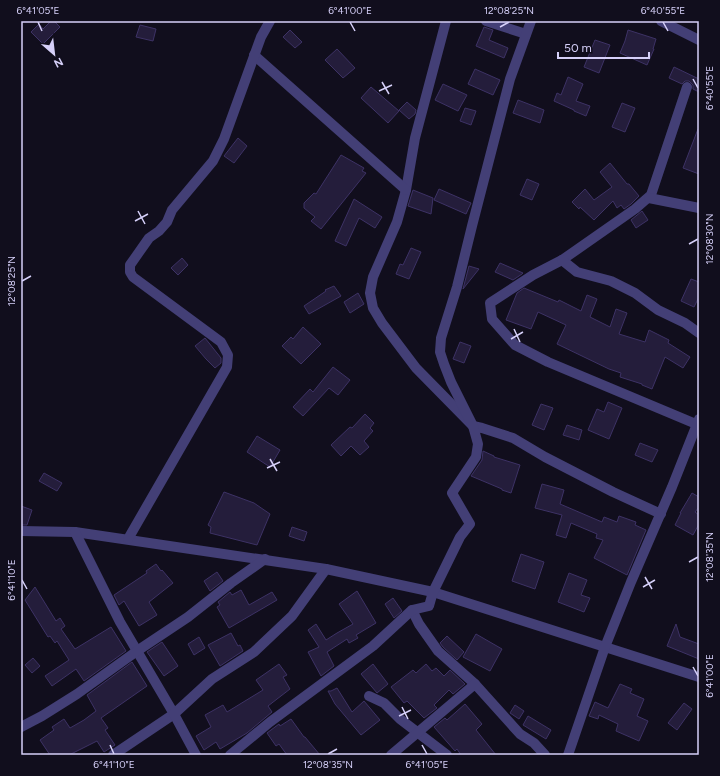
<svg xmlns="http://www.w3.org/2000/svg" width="720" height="776" viewBox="0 0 720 776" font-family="Figtree,sans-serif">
  <rect width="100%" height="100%" fill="#110e1d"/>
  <g fill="#241d3b" stroke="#3d3265">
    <polygon points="51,21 54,21 60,27 43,44 31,32 39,24 43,29"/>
    <polygon points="140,25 156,29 153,41 136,37"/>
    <polygon points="484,27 493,30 489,40 508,48 504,58 476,46"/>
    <polygon points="290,30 302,42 295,48 283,37"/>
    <polygon points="628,30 656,39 653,49 654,49 647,65 620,53 625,41"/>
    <polygon points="595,40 610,45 599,73 584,67"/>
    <polygon points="337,49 355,68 343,78 325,60"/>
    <polygon points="674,67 699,79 699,92 693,89 693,85 689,81 685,81 682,84 669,78"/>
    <polygon points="475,69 500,80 493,95 468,84"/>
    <polygon points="568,77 583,84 576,101 590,106 586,116 574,111 574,110 554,101 557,93 561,95"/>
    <polygon points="443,84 467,95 458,111 435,100"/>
    <polygon points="371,87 399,111 388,123 361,98"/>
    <polygon points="518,100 544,110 540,123 513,113"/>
    <polygon points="407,102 416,110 415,114 409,119 399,110"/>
    <polygon points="622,103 635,108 625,132 612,127"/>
    <polygon points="465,108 476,111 471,125 460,121"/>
    <polygon points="698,129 699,129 699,174 683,168"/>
    <polygon points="238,138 247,146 234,163 224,156"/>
    <polygon points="341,155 364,168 362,171 366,173 321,229 311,221 315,217 304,208 304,203 314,193 316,194"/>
    <polygon points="610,163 627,184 629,184 639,196 631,204 624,209 621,205 617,208 613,201 594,220 580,207 579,209 572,202 585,189 594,200 612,187 600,172"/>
    <polygon points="527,179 539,184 532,200 520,195"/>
    <polygon points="439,189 471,203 466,214 434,200"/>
    <polygon points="413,190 433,198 431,214 408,206"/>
    <polygon points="354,199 382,217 375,228 359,218 346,246 335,241"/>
    <polygon points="642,211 648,220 636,228 631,220"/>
    <polygon points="411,248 421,252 409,279 396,274 400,264 403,265"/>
    <polygon points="182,258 188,265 178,275 171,268"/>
    <polygon points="500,263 523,273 522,274 513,280 495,272"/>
    <polygon points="469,266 479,269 463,289"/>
    <polygon points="691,279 699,282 699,297 694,307 681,301"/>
    <polygon points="334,286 341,296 309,314 304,306 326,291 325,290"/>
    <polygon points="524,288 558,302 559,300 581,311 587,295 597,299 590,317 610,327 616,309 627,313 619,334 645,342 649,330 669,340 668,343 690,357 683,368 665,357 652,389 642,385 642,384 620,377 621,373 609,369 557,344 566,325 538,312 531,329 506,320 517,293"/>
    <polygon points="358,293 364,304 350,313 344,302"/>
    <polygon points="303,327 321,344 301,364 282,346 291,337 293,339"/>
    <polygon points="205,338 221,358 221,363 215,368 206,359 195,346"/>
    <polygon points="460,342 471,346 464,363 453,359"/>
    <polygon points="333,367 350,380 338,395 329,388 303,416 293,407 310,389 313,392"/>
    <polygon points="608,402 622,408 609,439 588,430 597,409 604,412"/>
    <polygon points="541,404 553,408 544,430 532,425"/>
    <polygon points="365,414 374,423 370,428 373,431 364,441 369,447 360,455 351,446 341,456 331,445 350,427 352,428"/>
    <polygon points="567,425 582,430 579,440 563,435"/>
    <polygon points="257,436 280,450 270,467 247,452"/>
    <polygon points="640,443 658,450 652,462 635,455"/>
    <polygon points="483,451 494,456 494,457 520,465 511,493 502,490 502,489 471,476 482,460"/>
    <polygon points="44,473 62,483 57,491 39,481"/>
    <polygon points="542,484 564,490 560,504 602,522 604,517 617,522 619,516 636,522 635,525 646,530 627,575 594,558 603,540 596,538 597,534 571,523 566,538 556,535 562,515 535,508"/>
    <polygon points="224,492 254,503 270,514 257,545 210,533 211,527 208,525"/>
    <polygon points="692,493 699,497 699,507 695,512 699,515 699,524 693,535 675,525 681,513 680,513"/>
    <polygon points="21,506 32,510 27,525 21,525"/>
    <polygon points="292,527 307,532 304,541 289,536"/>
    <polygon points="521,554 544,562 535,589 512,581"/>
    <polygon points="156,564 161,571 162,570 173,583 149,602 157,615 139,626 124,601 119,605 114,595 147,573 146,571"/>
    <polygon points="217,572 223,581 210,591 204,581"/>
    <polygon points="569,573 587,580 581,595 590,598 584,612 558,602"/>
    <polygon points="35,587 56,621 60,618 65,626 61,629 75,649 111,627 126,651 84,681 76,669 52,686 45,676 69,660 57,641 55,643 50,636 48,637 25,600"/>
    <polygon points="241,590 249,605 272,592 277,600 229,628 217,607 220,605 218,602 230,592 232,595"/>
    <polygon points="357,591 376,623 356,635 358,638 349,643 347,639 327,652 334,666 321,676 308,652 319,647 308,630 316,624 326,640 337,633 353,624 339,604"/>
    <polygon points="393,598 402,611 394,618 385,604"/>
    <polygon points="676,624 680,637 699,644 699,659 667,646"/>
    <polygon points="231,633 238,646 240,645 243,651 220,666 208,645"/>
    <polygon points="476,634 502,649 490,671 463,657"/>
    <polygon points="447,636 464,652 457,660 443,647 440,643"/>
    <polygon points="199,637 205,648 194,655 188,644"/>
    <polygon points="162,642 178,666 164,676 147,652"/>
    <polygon points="33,658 40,666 32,673 25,665"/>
    <polygon points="132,662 147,686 101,718 108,728 105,730 115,745 104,752 97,741 69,755 50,755 40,740 54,730 52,727 64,719 70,728 84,720 96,711 87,695"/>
    <polygon points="279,664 287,675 283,677 290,689 268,706 272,712 247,733 220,749 216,742 204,750 196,736 211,727 205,715 223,705 227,712 263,690 256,680"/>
    <polygon points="373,664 388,684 377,693 361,674"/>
    <polygon points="426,664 432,671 436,668 444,676 450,670 465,684 453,694 449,690 434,705 437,708 424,718 407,701 404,703 391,687 413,670 416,673"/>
    <polygon points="620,684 632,689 630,693 644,699 637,716 648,721 639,741 616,731 618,724 599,715 598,719 589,716 595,702 608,708"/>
    <polygon points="337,688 352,712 364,701 380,720 361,735 335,704 328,691 331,691"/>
    <polygon points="684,703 692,709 677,730 668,723"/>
    <polygon points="465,704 482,724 476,730 496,755 461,755 457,749 455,751 434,727 445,718 447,720"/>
    <polygon points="515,705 524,711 519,719 510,713"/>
    <polygon points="528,716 551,730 546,739 523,725"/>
    <polygon points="291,719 304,737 305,737 320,755 287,755 279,744 276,746 267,733 279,724 280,726"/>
  </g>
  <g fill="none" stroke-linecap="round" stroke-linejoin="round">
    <g stroke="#433f76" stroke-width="10">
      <polyline points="446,21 415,138 406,190 397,222 373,277 370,293 373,308 382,323 416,368 473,426 482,428 513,438 545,457 613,492 661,514"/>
      <polyline points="486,21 526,34"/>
      <polyline points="661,21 699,40"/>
      <polyline points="254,55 406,190"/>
      <polyline points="687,87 651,195 635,209 562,260 533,275 490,303 492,319 515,345 548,362 696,424"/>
      <polyline points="649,198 699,208"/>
      <polyline points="562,260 577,272 611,281 635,293 658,310 685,323 699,333"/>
      <polyline points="21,531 75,532 326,569 433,592 699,677"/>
      <polyline points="75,532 120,622 174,714 113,755"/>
      <polyline points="128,539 227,367 228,355 221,342 133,277 130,272 130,265 149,238 159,231 167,222 172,210 213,161 224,139 261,37 270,21"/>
      <polyline points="412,610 419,624 438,651 475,684"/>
      <polyline points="369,696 384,703 400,719 447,755"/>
      <polyline points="21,727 42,716 77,694 137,651 188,617 231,583 265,559"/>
      <polyline points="196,755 174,714 212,679 254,652 292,616 326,569"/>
      <polyline points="230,755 270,722 373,646 412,610 429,606 433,592 460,537 470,524 452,493 476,457 478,444 473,426 451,382 444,364 440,352 441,338 457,287 472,226 510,79 531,21"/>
      <polyline points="391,755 475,684 520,734 534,743 545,755"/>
      <polyline points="568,755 605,647 631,582 672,487 699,419"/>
    </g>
  </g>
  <path fill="none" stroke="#d6d0f9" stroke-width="1.5" d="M38 22 42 31M350 22 355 31M663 22 668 31M500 27 509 22M693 79 698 88M382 82 389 94M379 91 392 85M138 211 145 224M135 221 148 214M689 244 698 239M22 281 31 276M514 329 520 342M511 339 523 332M270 459 277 471M267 468 280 462M689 562 698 557M645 577 652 589M22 580 27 589M643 587 655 580M693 667 698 676M402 707 408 719M399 716 411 710M110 745 114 754M422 745 427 754M328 754 337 749"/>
  <rect width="720" height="776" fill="none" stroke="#110e1d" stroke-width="44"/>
  <g transform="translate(54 54) rotate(152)" stroke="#110e1d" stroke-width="3" paint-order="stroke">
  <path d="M0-3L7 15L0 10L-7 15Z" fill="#d6d0f9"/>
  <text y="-6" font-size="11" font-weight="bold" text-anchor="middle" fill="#d6d0f9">N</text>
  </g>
  <path d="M558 52v6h91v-6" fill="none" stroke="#d6d0f9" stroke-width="2"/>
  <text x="564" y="52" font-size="12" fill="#d6d0f9" stroke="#110e1d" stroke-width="3" paint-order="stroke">50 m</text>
  <rect x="22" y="22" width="676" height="732" fill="none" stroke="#d6d0f9" stroke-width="1.5"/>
  <g font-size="10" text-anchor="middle" fill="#d6d0f9">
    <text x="38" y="14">6°41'05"E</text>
    <text x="350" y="14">6°41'00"E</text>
    <text x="509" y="14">12°08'25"N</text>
    <text x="663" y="14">6°40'55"E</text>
    <text transform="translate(709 88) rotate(-90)" y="4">6°40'55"E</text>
    <text transform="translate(709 239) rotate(-90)" y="4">12°08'30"N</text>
    <text transform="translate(11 281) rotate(-90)" y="4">12°08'25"N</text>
    <text transform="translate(709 557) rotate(-90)" y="4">12°08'35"N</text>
    <text transform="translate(11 580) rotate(-90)" y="4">6°41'10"E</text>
    <text transform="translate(709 676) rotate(-90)" y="4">6°41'00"E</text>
    <text x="114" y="768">6°41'10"E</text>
    <text x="328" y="768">12°08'35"N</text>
    <text x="427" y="768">6°41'05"E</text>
  </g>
</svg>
